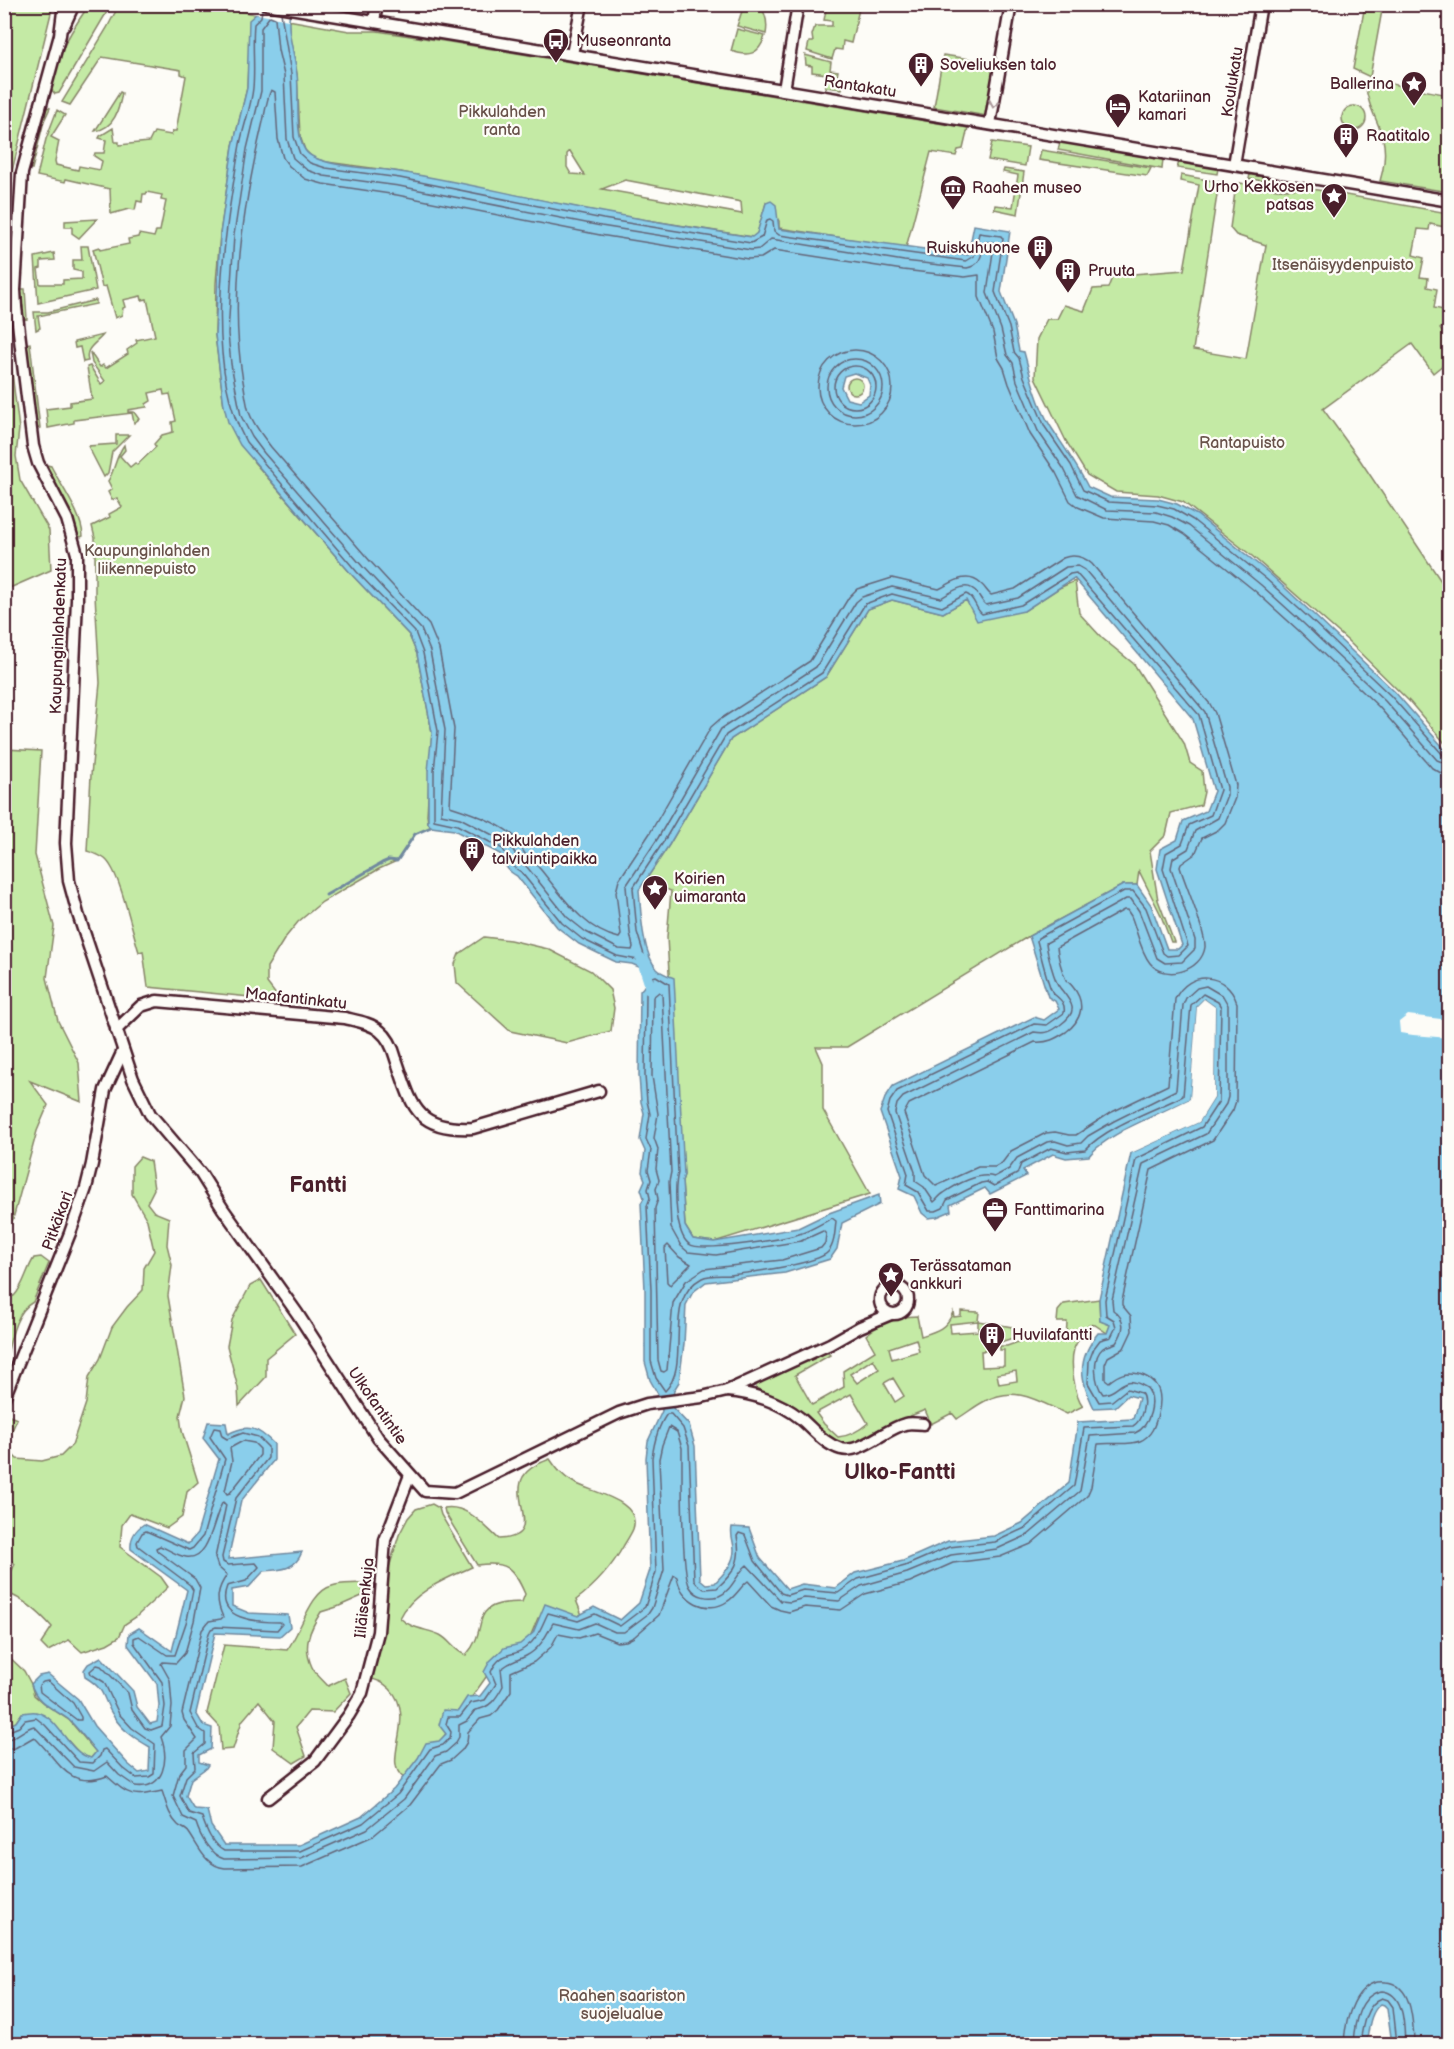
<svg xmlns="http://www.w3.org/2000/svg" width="1454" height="2049" viewBox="0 0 1454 2049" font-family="'Balsamiq Sans',sans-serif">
  <rect width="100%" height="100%" fill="#fdfcf7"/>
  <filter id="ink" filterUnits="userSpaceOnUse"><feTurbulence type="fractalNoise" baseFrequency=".0167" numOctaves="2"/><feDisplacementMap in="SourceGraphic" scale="12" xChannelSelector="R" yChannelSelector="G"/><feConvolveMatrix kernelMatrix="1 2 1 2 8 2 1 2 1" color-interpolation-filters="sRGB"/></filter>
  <g filter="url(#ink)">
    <g fill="#c4eaa5" stroke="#878468" stroke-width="1.5" fill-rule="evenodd">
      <polygon points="4,5 53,5 10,179 5,262"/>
      <path d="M89 5H111L59 93 55 94 51 89C50 63 75 25 89 5Z"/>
      <path d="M119 5H202L256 14 248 64 247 88 233 146 220 234 216 283 215 335 224 406 254 462 353 576 409 635 417 654 432 732 427 815 428 823 431 827 415 834 397 861 379 869 322 902 298 922 285 938 267 967V983L280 1000 148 987 143 951 139 952C132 931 120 871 105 859 100 855 93 853 87 851L91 775 100 683 95 595V538L92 526 110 517 109 514 122 507 117 498 112 500 108 492 112 489 108 481C115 469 116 456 124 445L125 450 120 456 130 467 135 463 137 465 156 447 154 444 162 435 173 432 172 422 176 421 170 394 164 395 163 390 149 393 151 401 146 404 147 407 128 410V412H134L139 419 134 423 132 413 74 420V423L48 428 46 409 70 406V402L92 399 87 367 90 366 101 384 105 381 92 363 90 352 100 367 103 365 106 368 128 354 127 350 137 343 136 340 155 336 147 299 142 300 141 296 123 300 125 307 123 308 122 315 115 318 106 286 102 287 93 249 99 247 100 250 129 244 128 239 138 237 139 234 154 237 156 231H160L166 201 161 200 162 195 147 192 146 194H143L142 202 137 201 135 210 129 209 111 214 110 189 66 179 65 182 37 176 46 139 57 110 65 115 51 137 59 141 55 161 56 165 78 170 79 166 100 170 102 161 94 156 95 153H104L106 140 99 138 100 136 113 128 115 142H119V145L149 142 154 132 171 135 173 131H176L186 76 181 74V70L102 57 70 105 62 102 107 28Z"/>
      <path d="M744 5H759C766 13 768 23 766 34L737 26Z"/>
      <polygon points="818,5 860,5 851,43 843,41 842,50 835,49 832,59 807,51 809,42 813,42 812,35 815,26 832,26 832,21 824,20 826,10 817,8"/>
      <polygon points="1365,5 1383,5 1370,77 1353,69"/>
      <path d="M288 20 349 31H377L450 42 968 128 963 149 958 150 956 156 931 152 906 248 779 228V221L766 203 757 234 753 237 604 213 401 172 327 162 313 158 305 150 300 136 297 74 291 48ZM570 151 585 175 571 174 567 167V154ZM625 180 741 202 742 214 602 189Z"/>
      <path d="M737 29 765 36C759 55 749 57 731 51Z"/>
      <polygon points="805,55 831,62 830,70 838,71 837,76 844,77 842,89 825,87 827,74 812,72 812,66 806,65"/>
      <polygon points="943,55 997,63 987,116 934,107"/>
      <path d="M1365 81 1381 82 1449 95V192L1380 181C1395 131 1369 124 1365 81Z"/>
      <path d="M120 92 122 93C119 109 115 128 95 131Z"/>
      <circle cx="1354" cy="118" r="12"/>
      <polygon points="44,106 50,108 44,121 32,169 28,168"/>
      <polygon points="992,142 1028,147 1025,166 988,160"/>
      <polygon points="1060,142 1163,159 1162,169 1058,150"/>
      <polygon points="1041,150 1151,168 1147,176 1039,160"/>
      <polygon points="1179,162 1218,168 1217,174 1177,168"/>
      <polygon points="1004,169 1024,172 1018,214 994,209 995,205 1013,207 1018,175 1003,172"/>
      <polygon points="1250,174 1292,181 1291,184 1249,179"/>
      <polygon points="1181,175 1219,182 1193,350 1246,359 1266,245 1236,235 1230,228 1236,185 1240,183 1278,189 1312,189 1448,213 1445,227 1430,224 1429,230 1418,229 1413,255 1424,258 1420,277 1428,278 1427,287 1437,289 1434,308 1449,311 1449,322 1440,329 1449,342 1449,360 1433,373 1412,344 1323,409 1360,460 1449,593 1449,748 1410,702 1347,640 1252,556 1183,502 1158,495 1116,492 1087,475 1066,441 1035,377 1037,339 1047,319 1057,319 1064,305 1084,311 1093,289 1108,288 1114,272 1133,274 1184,270 1199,185 1180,181"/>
      <polygon points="97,219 79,238 72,233 72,227 65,227 65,221"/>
      <polygon points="81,246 88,246 96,290 38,303 35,257 54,253 55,260 41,261 41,268 38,269 40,284 63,284 63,280 82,279 82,272 73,270 73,260 82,260"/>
      <polygon points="20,289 25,289 27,319 21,320"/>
      <polygon points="96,300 96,304 38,316 40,328 36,330 34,312 48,312"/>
      <path d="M103 335C97 343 84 348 88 361L83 362 80 347 75 348 74 342Z"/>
      <polygon points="30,343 40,428 35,429 24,344"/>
      <polygon points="4,346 10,357 19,429 16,456 20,480 49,530 51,570 5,590"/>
      <circle cx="855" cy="386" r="8"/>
      <polygon points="116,435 129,435 112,452 108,473 104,477 88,446 116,444"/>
      <path d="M47 465 51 466C61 486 82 514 83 536L81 537 78 536 72 518 47 470Z"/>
      <polygon points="1075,581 1079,613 1102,638 1134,664 1184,743 1190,763 1202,771 1204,792 1201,805 1171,813 1166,835 1150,851 1158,900 1174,942 1171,942 1160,913 1139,871 1137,885 1123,885 1029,936 847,1047 816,1047 823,1063 823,1110 870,1194 714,1242 693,1239 685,1226 682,1181 684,1175 669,973 667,937 671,891 645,881 669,845 731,739 826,677 868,609 892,600 943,613 966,600 1024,611 1059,588"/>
      <polygon points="5,749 41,751 35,855 54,926 47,978 58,1021 79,1063 82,1102 30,1081 48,1105 37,1131 13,1219 5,1234"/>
      <polygon points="484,937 510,940 548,949 591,971 610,990 614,1008 611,1031 567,1043 510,1031 457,983 455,964 459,954"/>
      <path d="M140 1157 150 1161 154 1189 147 1203 154 1212 169 1218 167 1245 172 1265 168 1296 185 1396 180 1416 182 1431 198 1482 187 1492 182 1517 167 1528 130 1514 122 1525 120 1547 161 1577 168 1587 136 1617 125 1624 119 1637 107 1644 82 1652 69 1640 48 1651 41 1644 52 1627C39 1612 23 1599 5 1592V1585L15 1564 5 1555V1420L7 1415 17 1419 5 1447 17 1459 42 1461 61 1456 72 1445 86 1403 89 1377 100 1359 112 1327 127 1307 143 1290 144 1268 154 1251 147 1220 132 1194V1166Z"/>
      <path d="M41 1257 49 1263 33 1302C14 1312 10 1344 5 1363V1296H14C24 1286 26 1270 34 1258Z"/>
      <polygon points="261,1280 295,1334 266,1358 266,1377 239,1406 238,1388 227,1346 232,1320 250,1286"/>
      <path d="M1099 1299 1100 1321 1111 1324 1107 1333 1095 1325 1089 1324C1085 1332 1076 1341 1074 1349 1070 1363 1074 1395 1083 1406L1067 1414C1038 1401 1016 1385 985 1401 975 1406 967 1413 957 1419L952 1413 931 1424 925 1410 881 1428 849 1445 827 1438 804 1413 756 1388 757 1383 825 1350 830 1355 795 1375 812 1405 844 1387 843 1371 875 1351 866 1335C881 1322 896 1317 917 1316L921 1336C937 1331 947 1328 953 1312L954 1317 961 1316V1311L979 1312 978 1321 1012 1327 1013 1338 994 1344 993 1350 981 1351 982 1367 1004 1366V1350H1000V1346H1007L1021 1341 1056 1343 1057 1338H1066L1067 1322H1057L1058 1311 1064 1304ZM978 1321V1331L951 1333 950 1324ZM916 1339 919 1351 892 1359 889 1348ZM873 1359 879 1369 857 1383 850 1374ZM1016 1371 1017 1381 999 1384 997 1374ZM893 1378 904 1396 895 1402 884 1383ZM851 1394 868 1423C859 1431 850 1436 838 1437L824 1424 816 1413Z"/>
      <path d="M550 1459C557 1469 562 1476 573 1482 589 1492 643 1500 633 1529 631 1534 627 1540 624 1545 612 1567 596 1585 576 1600L584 1620 590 1613H597C588 1624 575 1636 560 1628 551 1623 548 1618 538 1618L527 1644 521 1649 509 1652 496 1663 430 1756 414 1773 404 1778C380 1762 418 1718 390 1689 384 1683 378 1679 369 1679L380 1644 385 1581 399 1535 408 1518 416 1509 432 1504 439 1508 441 1515 472 1567C447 1578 412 1592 400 1618 411 1629 427 1629 440 1635 450 1640 455 1652 466 1655 492 1627 464 1602 522 1602L525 1594C513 1567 507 1561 477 1565L445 1513 444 1508C467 1504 483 1525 499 1539 545 1537 510 1501 523 1477 529 1467 540 1463 550 1459Z"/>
      <path d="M361 1583 364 1595 337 1607 321 1612C310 1629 302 1646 312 1667 315 1674 323 1680 328 1686L345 1678 351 1693 333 1712 309 1711 296 1727 306 1756 294 1763 273 1748 275 1721 259 1701 242 1721 233 1749 221 1750 219 1726 207 1713 224 1645 287 1650C301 1632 310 1591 332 1586 341 1583 352 1584 361 1583Z"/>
      <polygon points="4,1652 24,1671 31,1684 34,1695 43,1703 69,1720 96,1752 91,1758 82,1756 49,1720 22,1713 16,1722 5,1728"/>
    </g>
    <path fill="#8aceeb" stroke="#70889e" stroke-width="1.5" fill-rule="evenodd" d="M290 12C286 33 295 53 297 74 300 95 294 133 305 150 315 166 368 168 387 170 443 178 500 192 556 203 621 216 687 227 752 237L757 233 766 203 771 201 776 205 779 229 968 255 974 225 1010 231 1001 292 1014 325 1019 351 1024 352C1030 375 1038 406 1051 427 1064 447 1077 465 1088 487L1110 497 1158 499 1177 504 1197 515 1270 574 1312 613 1395 692 1449 754V2044H1392L1387 2008 1384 2005 1381 2004C1369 2012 1369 2031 1366 2044H5L4 1728 16 1722 22 1713C27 1713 31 1711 36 1712 60 1717 67 1753 91 1758L96 1752C88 1742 78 1728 68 1719 53 1708 37 1704 31 1684L39 1676 48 1674 78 1699 94 1726 128 1764 139 1773 149 1771 150 1747C136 1739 123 1731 114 1717 101 1698 108 1691 85 1677L84 1670 88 1664 101 1657 133 1691 137 1707 150 1724 157 1722 159 1706 157 1684 128 1645 129 1634 139 1628 172 1651 187 1590 131 1549C130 1537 135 1530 144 1524L188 1544 197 1534 219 1459 203 1438 208 1422 226 1423 228 1434C248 1423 258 1428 274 1444V1460L241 1501 228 1559 302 1552C295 1570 281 1570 264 1571L249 1587 232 1590V1606L249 1613 288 1615 290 1627 280 1636 215 1633 196 1713 203 1725 212 1728 211 1749 199 1755V1762L208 1765 206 1768 191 1779 186 1796 194 1809 207 1810 211 1826 224 1845H299L361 1817 394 1789 418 1758 426 1743 439 1741 446 1734 439 1725 443 1710 458 1711 467 1697 480 1696 490 1683 484 1672 490 1661 504 1648 520 1644 533 1633 545 1604 578 1616 594 1607 620 1620 639 1603 650 1570 646 1458 648 1441 662 1411 659 1396 650 1380 645 1362V1290L641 1203 644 1198 641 1189 645 1180 642 1172 645 1151 640 1140 644 1113 641 1102 639 1076 640 991C646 985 649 978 646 970L632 964 616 962 579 944 557 927 517 876C503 868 507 865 500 854L454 830 431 827 428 823V771L432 732 417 654 409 635 353 576 240 445 228 422 224 406 215 335 220 234 233 146 247 88 249 20 256 14ZM854 373 867 378 870 385 869 395 859 402 847 399 841 387 844 376ZM1074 578 1193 719 1214 791 1206 811 1183 821 1177 840 1160 849 1157 869 1182 945 1178 949H1167L1151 905 1137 885H1123L1029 936 1048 997 1055 1001 1059 1009 1044 1020 1034 1017 893 1086 885 1098 880 1112 902 1176 899 1189 914 1196 922 1213 928 1218 937 1217 951 1211 950 1205 985 1188 990 1194 1026 1176 1023 1170 1053 1154 1066 1158 1089 1156C1107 1133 1162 1113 1190 1099L1197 1006 1204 999 1215 1007 1214 1098 1199 1122 1131 1153 1099 1299 1100 1321 1110 1325 1107 1333H1098C1076 1361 1080 1379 1094 1408L1115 1407 1128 1395 1139 1398 1133 1419 1078 1422 1069 1483 1022 1523 994 1536 948 1541 903 1561 855 1573 836 1588 802 1584 787 1589 760 1558 749 1528 732 1527C730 1536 734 1541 734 1550 734 1564 723 1574 715 1583L706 1584 700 1579 695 1446 689 1425 672 1407 674 1390 679 1382 684 1344 686 1305 693 1292 706 1282 785 1273 830 1259 837 1249 842 1223 880 1204 879 1195 829 1213 798 1228 714 1242 693 1239 685 1226 682 1181 684 1175 674 978C669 976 661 973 657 969 642 953 641 912 639 890L669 845 731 739 826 677 868 609 892 600 943 613 966 600 977 621 1024 611Z"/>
    <g fill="#fdfcf7">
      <polygon points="254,4 290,4 288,20 252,13"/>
      <polygon points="1204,999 1215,1007 1214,1098 1199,1122 1131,1153 1130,1150 1197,1120 1211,1097 1212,1009 1204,1003 1200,1007 1192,1101 1122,1135 1121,1132 1190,1099 1197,1006"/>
      <polygon points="1408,1015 1449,1020 1449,1038 1413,1035 1400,1033 1399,1022"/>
    </g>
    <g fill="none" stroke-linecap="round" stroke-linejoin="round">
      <g stroke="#646578" stroke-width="1.5">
        <polyline points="281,13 291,74 294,137 300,154 310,163 326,168 400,178 603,219 751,243 762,237 767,220 770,219 773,221 774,231 779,235 966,261 974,256 979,233 1001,236 1003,239 995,292 1009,327 1014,352 1019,358 1024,377 1045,427 1071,465 1083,490 1109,502 1157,505 1174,509 1193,520 1266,579 1308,617 1391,696 1443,755 1450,757"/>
        <circle cx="855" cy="387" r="37"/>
        <circle cx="855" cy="387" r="28"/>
        <circle cx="855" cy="387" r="21"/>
        <path d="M656 976 669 984 678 1173C674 1188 675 1234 689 1244 701 1253 783 1239 799 1234 810 1231 822 1223 832 1218L836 1221C835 1230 835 1244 828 1252 817 1264 748 1273 730 1275 722 1276 710 1274 702 1278 660 1300 693 1363 665 1391L656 1378 651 1361V1290L647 1206 650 1198 648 1189 651 1180 648 1170 651 1150 646 1139 650 1114 647 1101 645 1076 646 994 651 987 653 977Z"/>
        <polygon points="659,992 662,994 671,1172 669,1182 671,1228 681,1246 688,1252 716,1255 801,1241 823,1231 826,1234 825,1243 821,1248 782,1260 704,1269 686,1281 673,1303 667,1370 664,1372 661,1371 658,1360 655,1208 658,1199 656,1189 659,1180 656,1169 658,1149 654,1138 658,1114 652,1076 653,997"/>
        <polygon points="668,1245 679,1257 691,1264 670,1285 667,1282 665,1248"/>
        <polygon points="243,1441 254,1443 260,1449 260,1455 230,1493 227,1494 225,1491 232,1461 230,1448"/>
        <polygon points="48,1681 73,1703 81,1717 81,1720 77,1720 40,1692 39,1685 43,1682"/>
        <path d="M4 1733 19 1727 25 1720 36 1718 45 1725 79 1762 93 1763 100 1756 102 1750 105 1749 123 1768 136 1778 149 1777 154 1774 155 1744 132 1728 119 1714 104 1682 91 1674 90 1671 97 1665 101 1666 128 1693 132 1710 145 1728 151 1730 162 1726 165 1706 162 1682 134 1643V1638L139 1636 167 1655H175L187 1620 193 1590 190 1585 138 1546 137 1542 142 1533 146 1531 189 1550 193 1548 203 1536 225 1459 210 1437 214 1428 220 1429 222 1436 227 1439 243 1433 258 1437 268 1447V1458L236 1498 222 1557 223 1562 228 1565 256 1563 259 1567 246 1581 227 1586C214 1620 257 1622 280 1622L282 1624 277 1630 216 1627 211 1629 209 1633 190 1713 198 1728 205 1733V1744L194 1753 195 1768 186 1777 180 1796 189 1813 202 1817C206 1829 212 1845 224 1851H300L363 1823 398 1794 430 1749 443 1745 450 1738 451 1732 446 1724 448 1717H460L471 1703 485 1700 496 1684 491 1672C501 1650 512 1658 525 1648 538 1639 541 1627 548 1613L578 1621 595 1614 620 1626 645 1607 656 1572 652 1458C654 1443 658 1426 667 1414H671L683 1428 689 1446 694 1580 697 1584 704 1589 717 1588C735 1572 742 1561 737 1536L739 1533 745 1535 755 1561 781 1593 787 1595 803 1590 838 1593 858 1579 905 1566 949 1547 995 1542 1025 1528 1074 1486 1084 1428 1133 1426C1142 1421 1147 1401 1141 1393L1127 1389 1112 1401 1099 1402 1088 1383 1089 1361 1094 1348 1100 1340 1111 1337 1116 1327 1114 1320 1106 1315 1105 1300 1136 1159 1202 1127 1219 1101 1221 1007 1218 1002 1203 994 1191 1005 1183 1096C1153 1111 1107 1126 1085 1150L1067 1152 1051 1148 1021 1164 1017 1174 994 1186 987 1182 981 1183 947 1200 943 1208 936 1211H929L918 1192 906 1185 908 1174 887 1112 890 1101 897 1091 1034 1024 1047 1025 1064 1013C1066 1002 1059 999 1053 993 1048 987 1040 951 1037 941L1038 938 1124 891H1133L1146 908 1163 953 1167 956 1179 955 1188 946 1163 869 1166 853 1182 844 1189 825 1211 815 1220 790 1199 715 1076 573 1070 574 1021 605 982 614C975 609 975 597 966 594L942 607 892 594 865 604 822 673 726 735 664 841 633 888 637 932 645 958 643 961 617 956 582 939 562 923 521 872 512 866 503 849 457 825 434 820V771L438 731 423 653 415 632 357 572 246 442C203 363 224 236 239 150 242 129 251 109 253 88 255 67 252 45 254 24L261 17 262 10"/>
        <path d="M4 1740C17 1739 24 1728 34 1726L74 1767 94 1771 107 1762 119 1775 135 1786C165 1790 169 1759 161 1737L170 1726 172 1706 170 1680 161 1664 163 1662 176 1663 185 1653 194 1621 200 1588 195 1579 157 1551 156 1548 160 1546C168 1549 177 1556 186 1557 211 1561 213 1515 223 1502L226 1505 215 1558 218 1567 227 1575C217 1589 215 1600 223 1617L221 1619 209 1621 202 1630 182 1713 184 1720 197 1739 186 1750V1765L179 1774 173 1796 183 1817 196 1823C200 1836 210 1855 224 1859L301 1858 367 1829 404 1799 435 1756 446 1752 455 1744 459 1737V1725L467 1721 475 1710C490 1708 496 1699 503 1686L501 1669C512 1660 515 1662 526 1656 540 1649 546 1636 553 1623L579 1629 595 1623 615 1632H624L648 1614 652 1608 664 1570 659 1459 662 1445 669 1427 677 1432 682 1448C682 1469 681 1575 690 1587 696 1597 709 1599 719 1596 732 1591 737 1573 747 1565L781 1601 790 1602 804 1598 839 1601 861 1586 907 1573 951 1555 997 1549 1028 1535 1080 1491 1090 1436 1135 1433C1150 1427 1157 1400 1147 1388 1120 1371 1122 1393 1103 1394 1095 1384 1091 1358 1103 1348 1106 1346 1112 1345 1116 1343 1125 1330 1126 1319 1113 1310L1112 1300 1143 1164 1206 1134 1226 1104 1228 1097V1005L1223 996 1206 986 1197 988 1186 998 1183 1005 1176 1090 1114 1121 1088 1136 1081 1143 1068 1145 1055 1141 1047 1142 1017 1158 1009 1169 994 1177C979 1172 957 1184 944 1193 940 1195 937 1200 934 1202L924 1187 915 1181V1172L895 1113 897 1104 903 1097 1034 1032C1046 1034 1051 1032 1060 1025 1080 1011 1072 1003 1060 988 1054 981 1047 952 1046 943L1126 899H1131L1139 911 1157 958 1165 963 1182 962 1195 949V940L1171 868 1173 858 1188 849 1195 831 1218 818 1227 795V787L1205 712 1085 570 1078 566 1066 567 1018 598 986 605C982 602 981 598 977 593 967 579 952 592 941 598L892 587 862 597 856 602 816 667 721 729 658 838 626 886 630 933 633 947 632 950 619 949 586 932 567 917 527 867 517 860 515 853 508 843 460 818 441 814 445 730 430 651 421 629 363 567 264 453 252 437 241 416 231 364 228 334 234 235 247 149 261 91V28L270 16 275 18 278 50 284 75 287 139 293 158 307 170 324 176 399 186 601 226 751 250 759 249 771 239 904 261 967 268C982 265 981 254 985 242H993L994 245 987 293 1001 329 1007 355 1013 363 1017 381 1038 431 1064 469 1077 495 1107 510 1156 512 1172 517 1189 526 1261 585 1303 623 1385 701 1437 760 1450 765"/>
        <path d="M4 1749 15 1748 34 1737C59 1760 67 1791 107 1776 130 1797 132 1797 162 1791 166 1802 168 1815 178 1825 181 1828 187 1829 189 1833 199 1847 205 1866 225 1868L302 1867 373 1836 410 1805 441 1764 451 1760 462 1750 467 1742 468 1732 480 1719 491 1716 498 1710 511 1691V1672L534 1662 551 1647 558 1634 579 1638 595 1633 617 1642 626 1641 634 1637 659 1615 674 1575 677 1577C680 1600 707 1616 728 1601 736 1596 741 1586 748 1581L771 1606 780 1610 789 1612 805 1607 841 1610 865 1594 910 1582 953 1563 1000 1557 1031 1544 1087 1496 1091 1487 1098 1444C1111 1442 1127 1446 1140 1441 1152 1436 1155 1425 1158 1414 1163 1395 1160 1380 1139 1374 1126 1371 1119 1374 1109 1382L1105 1379V1364L1108 1357 1124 1348 1132 1331 1131 1316 1122 1305V1301L1151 1170 1213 1140 1233 1110 1236 1101 1237 1003C1227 972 1189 969 1175 999L1168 1085 1110 1113 1076 1135H1069L1055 1132 1046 1133 1011 1151 1002 1163 995 1167H978L936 1186 925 1175 904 1113 909 1104 1035 1042C1048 1043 1055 1039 1066 1032 1082 1020 1086 1003 1073 987 1071 984 1068 982 1066 980 1062 971 1058 957 1057 947L1124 910H1127L1131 916C1137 930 1140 951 1150 963 1165 982 1202 971 1205 947 1206 932 1185 884 1180 867L1181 864 1195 854 1202 838 1218 830 1225 823 1235 798 1236 785 1215 713 1210 704 1092 564C1083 556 1074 554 1063 558L1015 589 991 595C987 592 985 587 981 584 967 571 953 582 939 589L892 578 857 589 849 597 810 661 719 720 711 727 650 833 619 880 616 892 621 935 619 938C584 930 563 897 541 870 536 864 529 860 525 854 521 849 521 843 516 838 502 824 469 812 450 806L454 729 439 649 429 625 370 561 271 447C263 436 254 426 249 412 246 402 245 391 243 381 229 298 243 207 262 126 265 114 266 101 271 90L275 92 278 139 283 158 289 166 305 179 323 184 397 195 600 235 748 259 761 258 774 250 903 270 965 277 979 275V297L993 332 998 358 1004 368 1009 384 1030 434 1056 473 1070 501 1078 507 1104 518 1154 521 1169 525 1184 534 1255 591 1297 629 1379 707 1432 768 1441 773 1450 774"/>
        <path d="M1344 2044C1345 2021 1355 1978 1386 1982 1396 1983 1403 1989 1407 1998 1412 2009 1414 2033 1414 2044"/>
        <path d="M1353 2044C1354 2025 1359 1994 1382 1991 1405 1993 1404 2026 1405 2044"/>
        <path d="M1360 2044C1362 2029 1365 2004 1382 1998L1388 2000 1393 2007 1397 2044"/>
      </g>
      <polyline stroke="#70889e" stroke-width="3" points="326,895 382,863 389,860 397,861 415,834 431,827"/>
      <polyline stroke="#8aceeb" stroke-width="10" points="641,958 649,983 649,990"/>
      <g stroke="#4a1f2b" stroke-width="15">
        <g id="minor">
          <polyline points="64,4 60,35 22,173 15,290 16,307 33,446 38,463 67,519 77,554 77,600 66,843 69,881 78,914 133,1079 150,1114 201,1174 223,1209 297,1313 378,1438 425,1491 455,1493 619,1413 647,1404 702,1397 727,1391 830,1344 860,1327 891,1314"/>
          <polyline points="266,4 1450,201"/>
          <polyline points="374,21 377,4"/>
          <polyline points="64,26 74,4"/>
          <polyline points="572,54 582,4"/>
          <polyline points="784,90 798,4"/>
          <polyline points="990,124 1011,4"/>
          <polyline points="1234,165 1261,4"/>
          <polyline points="4,310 16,307"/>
          <path d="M116 1030 141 1006 157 1001 345 1018C357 1021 371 1023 380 1031 389 1038 393 1048 396 1059 412 1105 415 1131 473 1128L599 1091"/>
          <circle cx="894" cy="1300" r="14"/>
          <path d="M727 1391C753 1393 780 1402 800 1418 813 1429 824 1444 841 1449 861 1454 885 1429 905 1424 910 1422 918 1424 923 1424"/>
          <polyline points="4,1398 70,1233 86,1188 92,1164 105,1090 123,1051"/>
          <polyline points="268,1798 315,1761 349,1715 362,1693 378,1632 385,1540 410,1475"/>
        </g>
      </g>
      <use href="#minor" stroke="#fdfcf7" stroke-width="10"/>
    </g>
    <defs><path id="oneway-chevron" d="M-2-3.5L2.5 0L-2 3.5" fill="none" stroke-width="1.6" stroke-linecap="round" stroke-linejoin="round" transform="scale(1.5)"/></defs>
    <use stroke="#ac999b" href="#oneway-chevron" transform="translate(994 104) rotate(100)"/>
  </g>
  <defs>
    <g id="bus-pin" transform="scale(1.35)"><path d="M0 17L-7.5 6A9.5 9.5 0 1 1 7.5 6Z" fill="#4a1f2b" stroke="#fdfcf7"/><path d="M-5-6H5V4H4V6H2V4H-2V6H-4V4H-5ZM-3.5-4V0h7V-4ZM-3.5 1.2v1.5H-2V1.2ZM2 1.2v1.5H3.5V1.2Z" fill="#fff"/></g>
    <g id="building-pin" transform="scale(1.35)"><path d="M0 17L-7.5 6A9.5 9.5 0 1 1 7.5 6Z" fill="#4a1f2b" stroke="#fdfcf7"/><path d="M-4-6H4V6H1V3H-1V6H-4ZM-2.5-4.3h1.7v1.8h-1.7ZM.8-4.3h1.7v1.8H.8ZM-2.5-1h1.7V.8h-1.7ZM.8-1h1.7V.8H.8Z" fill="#fff"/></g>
    <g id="sight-pin" transform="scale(1.35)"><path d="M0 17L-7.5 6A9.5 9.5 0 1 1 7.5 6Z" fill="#4a1f2b" stroke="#fdfcf7"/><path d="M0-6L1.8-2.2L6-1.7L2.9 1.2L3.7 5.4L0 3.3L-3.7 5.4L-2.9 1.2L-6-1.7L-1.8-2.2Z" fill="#fff"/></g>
    <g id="hotel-pin" transform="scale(1.35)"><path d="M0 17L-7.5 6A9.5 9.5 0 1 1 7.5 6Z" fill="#4a1f2b" stroke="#fdfcf7"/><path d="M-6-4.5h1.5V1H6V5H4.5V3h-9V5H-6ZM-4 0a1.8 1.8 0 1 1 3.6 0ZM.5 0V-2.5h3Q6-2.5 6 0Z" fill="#fff"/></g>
    <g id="museum-pin" transform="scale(1.35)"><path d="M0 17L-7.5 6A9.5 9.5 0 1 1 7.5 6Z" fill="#4a1f2b" stroke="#fdfcf7"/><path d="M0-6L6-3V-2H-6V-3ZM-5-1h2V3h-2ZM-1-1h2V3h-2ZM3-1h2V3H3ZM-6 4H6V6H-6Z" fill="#fff"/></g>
    <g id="office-pin" transform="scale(1.35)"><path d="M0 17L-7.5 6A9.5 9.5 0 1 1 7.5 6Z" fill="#4a1f2b" stroke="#fdfcf7"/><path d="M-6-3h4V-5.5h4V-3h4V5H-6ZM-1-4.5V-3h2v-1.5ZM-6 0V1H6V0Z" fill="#fff"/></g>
  </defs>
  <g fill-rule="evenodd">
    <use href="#bus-pin" x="556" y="41"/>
    <use href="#building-pin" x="921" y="65"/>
    <use href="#sight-pin" x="1414" y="84"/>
    <use href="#hotel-pin" x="1118" y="106"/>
    <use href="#building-pin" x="1346" y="136"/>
    <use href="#museum-pin" x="953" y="188"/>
    <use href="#sight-pin" x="1334" y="196"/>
    <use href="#building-pin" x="1040" y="248"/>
    <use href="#building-pin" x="1068" y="271"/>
    <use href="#building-pin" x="472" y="850"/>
    <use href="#sight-pin" x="655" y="888"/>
    <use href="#office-pin" x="995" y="1210"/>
    <use href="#sight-pin" x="891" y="1275"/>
    <use href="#building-pin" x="992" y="1335"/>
  </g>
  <g text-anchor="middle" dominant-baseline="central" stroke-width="4.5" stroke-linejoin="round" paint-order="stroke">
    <g font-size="16" fill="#4a1f2b" stroke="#fdfcf7" text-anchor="start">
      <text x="576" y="41">Museonranta</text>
      <text x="940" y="65">Soveliuksen talo</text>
      <text x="1394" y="84" text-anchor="end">Ballerina</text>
      <text x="1138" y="97">Katariinan<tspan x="1138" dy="18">kamari</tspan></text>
      <text x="1366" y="136">Raatitalo</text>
      <text x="1314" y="187" text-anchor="end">Urho Kekkosen<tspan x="1314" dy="18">patsas</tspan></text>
      <text x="972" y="188">Raahen museo</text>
      <text x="1020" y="248" text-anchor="end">Ruiskuhuone</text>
      <text x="1088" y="271">Pruuta</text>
      <text x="492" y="841">Pikkulahden<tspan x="492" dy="18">talviuintipaikka</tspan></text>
      <text x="674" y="879">Koirien<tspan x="674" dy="18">uimaranta</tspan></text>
      <text x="1014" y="1210">Fanttimarina</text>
      <text x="910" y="1266">Terässataman<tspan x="910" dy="18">ankkuri</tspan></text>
      <text x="1012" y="1335">Huvilafantti</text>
    </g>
    <g font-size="16" fill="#4a1f2b" stroke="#fdfcf7">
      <text transform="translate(1233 82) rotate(-81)">Koulukatu</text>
      <text transform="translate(860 87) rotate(9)">Rantakatu</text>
      <text transform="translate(59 636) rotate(-88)">Kaupunginlahdenkatu</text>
      <text transform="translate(296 999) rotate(6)">Maafantinkatu</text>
      <text transform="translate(58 1221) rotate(-70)">Pitkäkari</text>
      <text transform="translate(377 1406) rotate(55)">Ulkofantintie</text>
      <text transform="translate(365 1598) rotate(-84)">Iiläisenkuja</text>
    </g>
    <g font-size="16" fill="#68524a" stroke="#fdfcf7">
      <text x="502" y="112">Pikkulahden<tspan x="502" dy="18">ranta</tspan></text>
      <text x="1343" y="265">Itsenäisyydenpuisto</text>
      <text x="1242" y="443">Rantapuisto</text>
      <text x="147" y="551">Kaupunginlahden<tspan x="147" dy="18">liikennepuisto</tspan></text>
      <text x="622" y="1996">Raahen saariston<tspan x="622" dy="18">suojelualue</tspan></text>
    </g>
    <g font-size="22" font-weight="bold" fill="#4a1f2b" stroke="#fdfcf7">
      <text x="318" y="1185">Fantti</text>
      <text x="900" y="1472">Ulko-Fantti</text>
    </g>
  </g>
  <rect width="1454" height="2049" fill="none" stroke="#fdfcf7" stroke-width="24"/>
  <rect x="12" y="12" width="1430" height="2025" fill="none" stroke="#4a1f2b" stroke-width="2" filter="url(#ink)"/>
</svg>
